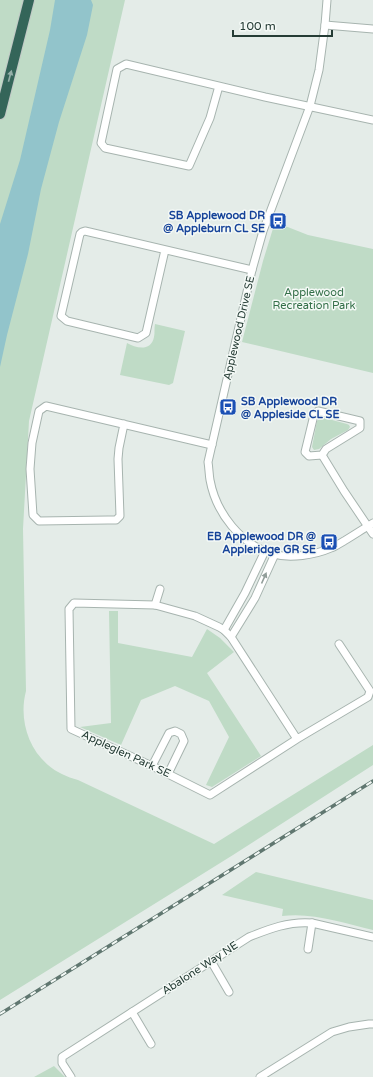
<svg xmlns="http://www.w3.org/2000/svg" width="373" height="1077" viewBox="0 0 373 1077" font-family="'Varela Round',sans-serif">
  <rect width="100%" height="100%" fill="#e4ece8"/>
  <g fill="#bfdbc6">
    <path d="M0 0H125L29 421 23 529 26 691C19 717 27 747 48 765 56 772 67 777 78 780L214 844 373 745V765L233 855 0 1000Z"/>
    <polygon points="275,222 308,235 373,249 373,373 242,342 263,261"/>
    <path d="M155 324 185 331 173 383 169 385 120 375 127 343C136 348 151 352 154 337 155 333 154 328 155 324Z"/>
    <polygon points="321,417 347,424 349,425 350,427 348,430 331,439 319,449 314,450 312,447 317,421"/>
    <polygon points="109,611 118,611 118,643 192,657 207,629 220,638 234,652 207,673 261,756 212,787 206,785 229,737 209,701 175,686 141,700 121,745 80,727 111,723"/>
    <path d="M256 872 373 900V930C344 923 312 912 282 916L283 909 222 895Z"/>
    <polygon points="54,1066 65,1077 34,1077"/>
  </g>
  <polygon fill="#92c4cb" points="55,0 91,0 93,5 87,35 59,122 41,189 28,254 7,335 0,367 0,224 20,160 50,30"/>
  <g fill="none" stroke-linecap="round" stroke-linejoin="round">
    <g stroke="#a7b4af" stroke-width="9">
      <g id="minor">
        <path d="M327 0 325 25 319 70 310 106 263 231 252 270 208 462C209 468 209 474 210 480 216 513 241 545 273 554 290 559 315 555 331 548 335 547 340 543 344 541 354 535 363 529 373 523"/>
        <polyline points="325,25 373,29"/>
        <polyline points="219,86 210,118 189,166 105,148 101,143 117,69 126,64 265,97 373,120"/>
        <polyline points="165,250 146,333 138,338 67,321 61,316 80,234 82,232 85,231 252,270"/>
        <polygon points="318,411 360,421 360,428 326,449 322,455 309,456 305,452 314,415"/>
        <polyline points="124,424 119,448 118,459 120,516 116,520 108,520 39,521 33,515 30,469 32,443 39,411 46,406 212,445"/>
        <polyline points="322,455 344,491 373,534"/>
        <polyline points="155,605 160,589"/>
        <polyline points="224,630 245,593 265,551"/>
        <polyline points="231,637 255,598 275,554"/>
        <polyline points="297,739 231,637 224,630 219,627 195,616 155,605 74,603 69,609 71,729 152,766 210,795 297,739 368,697 370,691 339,644"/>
        <polyline points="152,766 169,733 175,731 181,734 184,741 168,774"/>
        <polyline points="308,949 312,923"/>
        <polyline points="211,961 229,992"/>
        <polyline points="132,1012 151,1044"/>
        <path d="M71 1077 62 1063V1057L249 937C269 929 289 921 312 923L373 937"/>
        <polyline points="260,1077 332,1032 349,1027 369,1024 373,1024"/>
      </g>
    </g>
    <g stroke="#c2c8c6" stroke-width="12">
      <polyline id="highway" points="0,114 29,0"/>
    </g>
    <use href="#minor" stroke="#fff" stroke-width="7"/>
    <use href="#highway" stroke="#346559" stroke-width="10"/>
    <g stroke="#607770" stroke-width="3.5">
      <polyline id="rail" points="0,1014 373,781"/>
    </g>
    <use href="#rail" stroke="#f4f9f6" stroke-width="2" stroke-dasharray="6" stroke-linecap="butt"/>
  </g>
  <defs><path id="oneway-solid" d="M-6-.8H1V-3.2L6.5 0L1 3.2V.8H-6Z"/></defs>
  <use fill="#94afa8" href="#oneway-solid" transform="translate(10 76) rotate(-75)"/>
  <use fill="#929e9a" href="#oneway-solid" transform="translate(264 578) rotate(-66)"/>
  <defs>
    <g id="bus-square" transform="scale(0.9)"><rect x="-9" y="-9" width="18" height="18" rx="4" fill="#1a4fb4" stroke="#f4f9f6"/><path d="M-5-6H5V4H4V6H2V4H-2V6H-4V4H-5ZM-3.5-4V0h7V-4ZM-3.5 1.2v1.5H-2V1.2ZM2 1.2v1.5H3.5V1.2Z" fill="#fff"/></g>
  </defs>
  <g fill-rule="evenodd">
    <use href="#bus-square" x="278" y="221"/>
    <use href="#bus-square" x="228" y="407"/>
    <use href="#bus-square" x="329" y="542"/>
  </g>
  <g text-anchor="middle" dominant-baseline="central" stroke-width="3" stroke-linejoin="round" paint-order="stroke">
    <g font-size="11" font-weight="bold" fill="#164399" stroke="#f4f9f6" text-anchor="end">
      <text x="265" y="215">SB Applewood DR<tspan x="265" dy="13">@ Appleburn CL SE</tspan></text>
      <text x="241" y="401" text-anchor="start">SB Applewood DR<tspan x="241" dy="13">@ Appleside CL SE</tspan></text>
      <text x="316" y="536">EB Applewood DR @<tspan x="316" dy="13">Appleridge GR SE</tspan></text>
    </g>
    <g font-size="11" fill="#336f48" stroke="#f4f9f6">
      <text x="314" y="292">Applewood<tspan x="314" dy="13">Recreation Park</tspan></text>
    </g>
    <g font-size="11" fill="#253c35" stroke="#f4f9f6">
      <text transform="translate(239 328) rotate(-77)">Applewood Drive SE</text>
      <text transform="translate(126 754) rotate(25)">Appleglen Park SE</text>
      <text transform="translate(200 968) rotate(-33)">Abalone Way NE</text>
    </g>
  </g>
  <path d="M233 30v6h99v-6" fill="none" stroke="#253c35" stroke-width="2"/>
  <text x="239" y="30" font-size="12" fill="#253c35" stroke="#f4f9f6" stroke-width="3" paint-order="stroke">100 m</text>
</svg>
